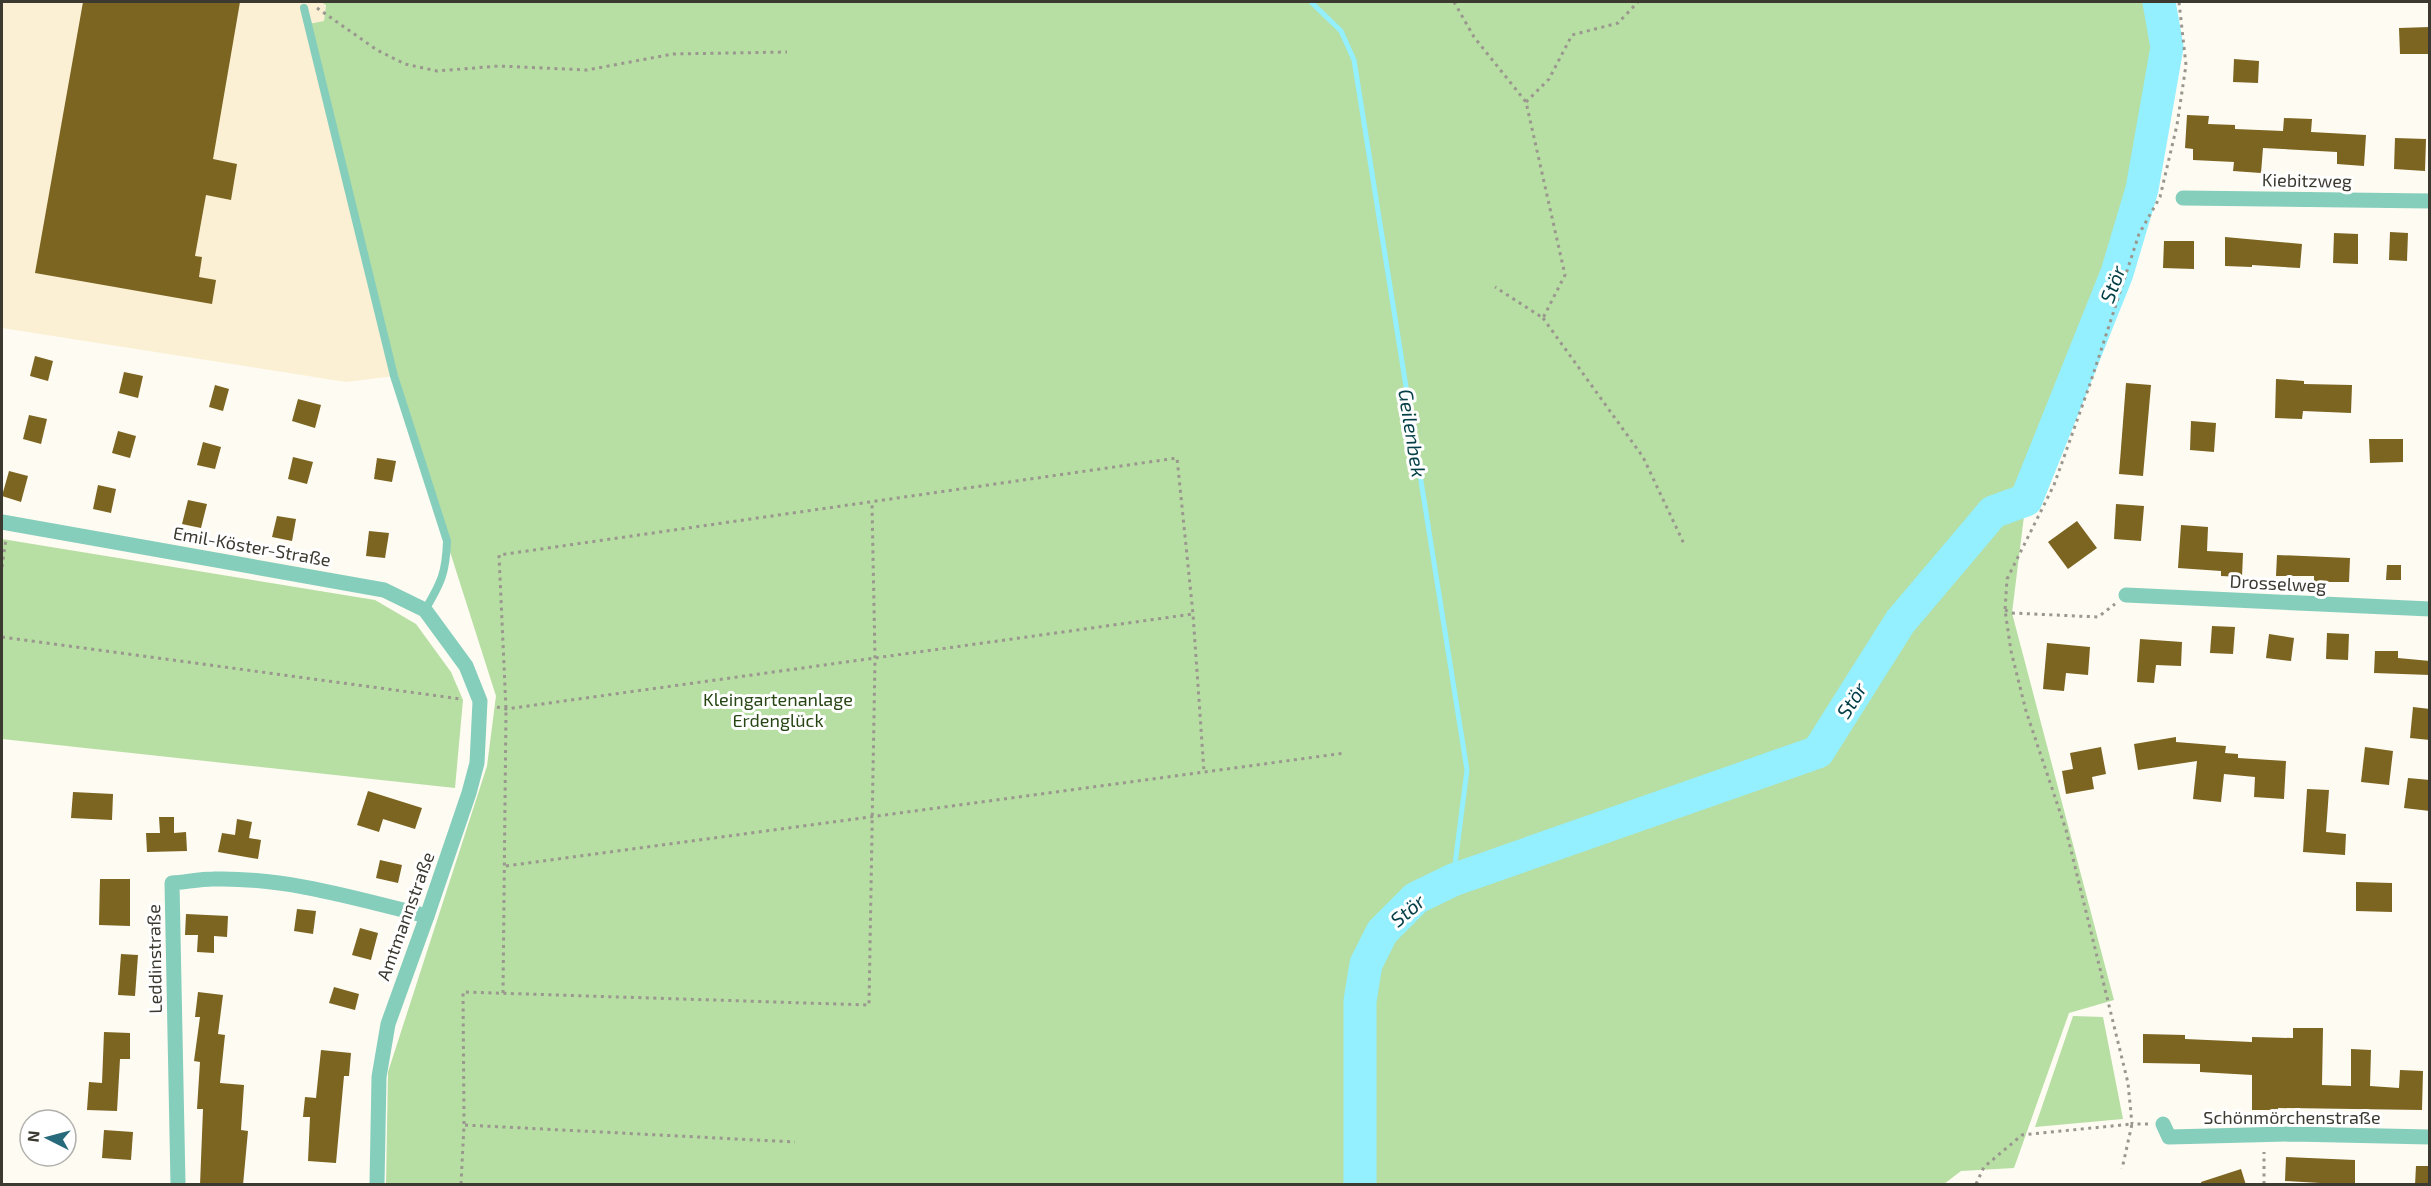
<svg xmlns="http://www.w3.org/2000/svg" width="2431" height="1186" viewBox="0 0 2431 1186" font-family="'Exo 2',sans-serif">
  <rect width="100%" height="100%" fill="#fefbf2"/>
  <polygon fill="#fbf0d4" points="2,2 326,2 324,21 308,24 394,376 346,382 2,328"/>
  <g fill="#b7dea3">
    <polygon points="321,2 2159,2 2167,47 2142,189 2117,273 2026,500 2012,613 2114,1000 2069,1013 2014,1168 1961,1171 1944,1184 386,1184 388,1072 487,766 496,696 394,376 308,24 324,21 326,5"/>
    <polygon points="2,539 375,600 416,624 451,672 463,700 455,788 2,739"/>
    <polygon points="2073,1016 2103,1017 2123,1119 2035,1127"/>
  </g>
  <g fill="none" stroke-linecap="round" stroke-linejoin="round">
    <polyline stroke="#94efff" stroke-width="5" points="1311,2 1341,31 1354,60 1467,770 1453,880"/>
    <polyline stroke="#94efff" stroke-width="33" points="1360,1184 1360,1001 1366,964 1382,932 1416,898 1453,880 1818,752 1900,622 1993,512 2026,500 2117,273 2142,189 2167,47 2159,2"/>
  </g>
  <g fill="#7c6421">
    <polygon points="83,2 240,2 213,159 237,164 231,200 206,195 195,256 202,257 199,277 216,280 212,304 35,273"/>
    <polygon points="2430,27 2430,54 2400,54 2399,28"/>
    <polygon points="2234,59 2259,61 2258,83 2233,82"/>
    <polygon points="2187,115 2209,116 2208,124 2235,125 2235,129 2283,131 2284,118 2312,119 2311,132 2366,135 2364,166 2337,164 2337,152 2263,148 2261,173 2233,171 2234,162 2193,160 2193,149 2185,148"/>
    <polygon points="2395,138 2426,139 2425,171 2394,169"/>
    <polygon points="2390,232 2408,233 2407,261 2389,260"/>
    <polygon points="2334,233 2358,234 2358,264 2333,263"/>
    <polygon points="2225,237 2302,244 2300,268 2252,265 2252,267 2225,266"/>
    <polygon points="2164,241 2194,241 2194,269 2163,268"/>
    <polygon points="35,356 53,361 48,381 30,376"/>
    <polygon points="124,372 143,376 138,398 119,393"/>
    <polygon points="2276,379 2304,381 2304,384 2352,385 2351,413 2303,411 2302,419 2275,418"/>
    <polygon points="2126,383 2151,385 2143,476 2119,474"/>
    <polygon points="215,385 229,389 223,411 209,407"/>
    <polygon points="298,399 321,405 315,428 292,421"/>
    <polygon points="29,415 47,419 41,444 23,439"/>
    <polygon points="2191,421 2216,423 2214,452 2190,450"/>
    <polygon points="118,431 136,436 130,458 112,453"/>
    <polygon points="2369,439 2403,439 2403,462 2370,463"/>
    <polygon points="203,442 221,447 215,469 197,465"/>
    <polygon points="293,457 313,462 307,484 288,479"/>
    <polygon points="377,458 396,461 392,482 374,479"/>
    <polygon points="9,471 28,476 21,502 2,496"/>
    <polygon points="98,485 116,489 111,513 93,509"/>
    <polygon points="188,500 207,504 201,528 182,524"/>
    <polygon points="2116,504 2144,506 2141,541 2114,539"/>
    <polygon points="277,516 296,519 292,541 272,537"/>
    <polygon points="2077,521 2097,548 2068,569 2048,542"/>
    <polygon points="2181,525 2208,527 2207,551 2243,553 2242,577 2221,576 2221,571 2178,568"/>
    <polygon points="369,531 389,533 385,558 366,556"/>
    <polygon points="2277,555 2350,558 2349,582 2314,582 2314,576 2276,576"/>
    <polygon points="2387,565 2401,565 2401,580 2386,580"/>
    <polygon points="2212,626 2235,627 2233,654 2210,653"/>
    <polygon points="2327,633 2349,634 2348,660 2326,659"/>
    <polygon points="2269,634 2294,638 2291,661 2266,658"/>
    <polygon points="2140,639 2182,642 2181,666 2156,665 2154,683 2137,682"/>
    <polygon points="2047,643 2090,647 2088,675 2066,673 2064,691 2043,689"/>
    <polygon points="2375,651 2398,651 2398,658 2430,661 2430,675 2374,673"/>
    <polygon points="2413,707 2430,709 2430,740 2410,738"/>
    <polygon points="2176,737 2176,742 2226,746 2225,753 2238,754 2238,758 2286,761 2284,799 2254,797 2255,777 2224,774 2221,802 2193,799 2197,761 2138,770 2134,744"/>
    <polygon points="2101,747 2106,774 2092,777 2094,789 2066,794 2062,771 2073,769 2070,753"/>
    <polygon points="2365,747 2393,751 2389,785 2361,782"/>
    <polygon points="2408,778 2430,780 2430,811 2404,808"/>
    <polygon points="2307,789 2329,790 2326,832 2346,834 2345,855 2303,852"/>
    <polygon points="368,791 422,808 415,829 383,819 379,832 357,825"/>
    <polygon points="73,792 113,794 112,820 71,818"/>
    <polygon points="159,817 174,817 174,833 186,832 187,851 147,852 146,833 160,833"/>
    <polygon points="237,819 252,822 249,838 261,840 258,859 218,852 222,833 235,835"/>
    <polygon points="380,860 402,865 398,883 376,878"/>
    <polygon points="100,879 130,879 130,926 99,925"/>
    <polygon points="2356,882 2392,883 2392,912 2356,911"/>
    <polygon points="297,909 316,911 313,934 294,931"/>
    <polygon points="186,914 228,916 227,937 214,936 214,953 197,952 198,935 185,935"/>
    <polygon points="360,928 378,933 371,960 352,955"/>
    <polygon points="121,954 138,955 135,996 118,995"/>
    <polygon points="334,987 359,994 355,1010 329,1003"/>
    <polygon points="198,992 223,995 218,1034 225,1035 220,1083 244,1085 241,1130 248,1131 243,1185 200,1185 203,1109 197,1109 200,1062 194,1061 200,1017 195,1017"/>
    <polygon points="2293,1028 2323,1028 2322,1085 2351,1086 2351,1049 2371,1050 2370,1086 2399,1088 2400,1070 2423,1071 2422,1110 2278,1108 2278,1110 2252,1110 2252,1075 2200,1072 2200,1064 2143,1063 2143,1034 2185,1035 2185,1039 2252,1042 2252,1037 2293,1038"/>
    <polygon points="104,1032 130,1033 130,1059 120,1059 117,1111 87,1110 89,1082 102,1083"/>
    <polygon points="321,1050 351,1053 349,1076 344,1076 336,1163 308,1161 310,1117 303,1117 305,1097 316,1098"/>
    <polygon points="104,1130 133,1132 131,1160 102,1158"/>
    <polygon points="2286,1157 2355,1160 2355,1185 2285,1181"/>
    <polygon points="2416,1166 2430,1166 2430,1185 2415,1185"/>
    <polygon points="2241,1169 2246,1185 2202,1185 2201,1182"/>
  </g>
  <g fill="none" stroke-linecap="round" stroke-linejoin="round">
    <g stroke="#9a978e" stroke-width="3" stroke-dasharray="3 4.5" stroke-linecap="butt">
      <polyline points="1454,2 1474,37 1526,102 1565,275 1543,318 1495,287"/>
      <polyline points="317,8 377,50 405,64 437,71 499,66 587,70 673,54 787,52"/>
      <polyline points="1526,102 1549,79 1572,35 1618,23 1638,2"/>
      <polyline points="1543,318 1643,457 1685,546"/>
      <polyline points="2,567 6,539"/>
      <polyline points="2005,610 2012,613 2098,617 2115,604"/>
      <polyline points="2,637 461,699"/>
      <polyline points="497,707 506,709 1193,614"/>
      <polyline points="506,866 1345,753"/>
      <polyline points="503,993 506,709 499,555 1177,458 1193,614 1204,772"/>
      <polyline points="2148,1124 2132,1124 2128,1083 2066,830 2026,711 2011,651 2005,610 2007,579 2054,485 2090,384 2139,234 2160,197 2177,125 2186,65 2179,2"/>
      <polyline points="465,1125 795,1142"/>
      <polyline points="461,1184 464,1125 463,992 869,1005 875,658 872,503"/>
      <polyline points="1976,1184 1984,1167 2022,1135 2132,1124 2122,1169"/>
      <polyline points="2264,1184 2264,1152"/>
    </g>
    <path stroke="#86cebc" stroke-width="8" d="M304 8 394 376 447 541C446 573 441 583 425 610"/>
    <g stroke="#86cebc" stroke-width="15">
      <polyline points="2183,198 2430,201"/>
      <polyline points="2,522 384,590 425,610 466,666 480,701 477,763 469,793 427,916 388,1024 379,1077 377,1184"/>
      <polyline points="2126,595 2430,609"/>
      <polyline points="2163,1124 2169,1137 2292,1134 2430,1137"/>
      <path d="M178 1184 172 883C186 882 200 879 213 879 286 877 358 899 427 916"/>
    </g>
  </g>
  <g text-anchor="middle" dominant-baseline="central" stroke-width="6" stroke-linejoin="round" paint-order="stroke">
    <g font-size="18" fill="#3c3931" stroke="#fff">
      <text transform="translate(2307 180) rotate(1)">Kiebitzweg</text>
      <text transform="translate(252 546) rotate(10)">Emil-Köster-Straße</text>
      <text transform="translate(2278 583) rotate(3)">Drosselweg</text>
      <text transform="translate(405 916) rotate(-70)">Amtmannstraße</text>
      <text transform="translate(154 959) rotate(-91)">Leddinstraße</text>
      <text x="2292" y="1117">Schönmörchenstraße</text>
    </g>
    <g font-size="18" fill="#264513" stroke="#fff">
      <text x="778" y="699">Kleingartenanlage<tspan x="778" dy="21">Erdenglück</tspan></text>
    </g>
    <g font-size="20" font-style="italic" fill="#043f48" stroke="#fff">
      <text transform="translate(2112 284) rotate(-70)">Stör</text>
      <text transform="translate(1413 433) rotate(81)">Geilenbek</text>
      <text transform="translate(1851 700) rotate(-58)">Stör</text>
      <text transform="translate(1407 910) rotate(-40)">Stör</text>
    </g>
  </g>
  <rect width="2431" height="1186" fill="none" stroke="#3c3931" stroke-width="6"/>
  <g transform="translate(48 1138) rotate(276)"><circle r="28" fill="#ffffff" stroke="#b1b0ad" stroke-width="1.5"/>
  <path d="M0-4.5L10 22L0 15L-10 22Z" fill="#266a7b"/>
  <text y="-9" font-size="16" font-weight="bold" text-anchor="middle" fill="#3c3931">N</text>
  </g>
</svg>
